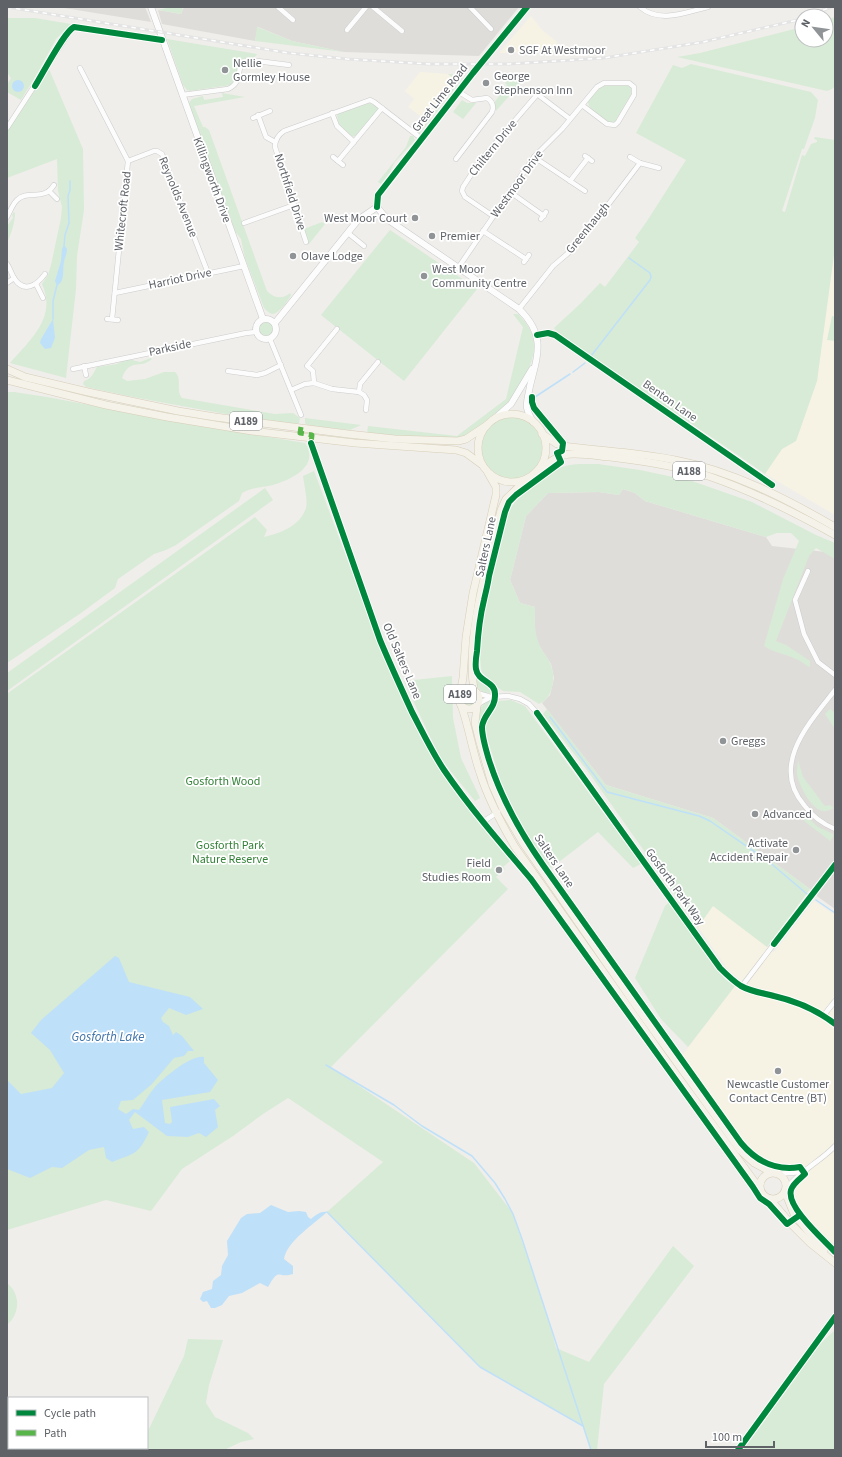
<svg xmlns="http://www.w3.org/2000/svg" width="842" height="1457" viewBox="0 0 842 1457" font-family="'Source Sans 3',sans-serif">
  <rect width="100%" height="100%" fill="#efeeea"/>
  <g fill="#f7f3e4">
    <polygon points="531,16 542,30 557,42 555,50 526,53 499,53"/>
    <polygon points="420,72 448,74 458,81 427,121 408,107 414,99 405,91"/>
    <polygon points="835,247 835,515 765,474 782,449 796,441 817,381"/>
    <polygon points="814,901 835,915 835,1245 803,1214 796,1203 794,1194 797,1187 805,1179 797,1166 783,1165 767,1160 758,1157 749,1149 681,1057 740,979 729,971 698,927 713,906 774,952"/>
  </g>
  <g fill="#dfddda">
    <polygon points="57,7 145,7 151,22 58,7"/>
    <polygon points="184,7 519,7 479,56 344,52 292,41 258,27 255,41 162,24 158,10 181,14"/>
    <polygon points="623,489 635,493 645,501 766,537 772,546 835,553 835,909 818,897 810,889 713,818 606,785 542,703 550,695 554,678 551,664 538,644 535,632 535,607 520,603 510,580 526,516 548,493 599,492 619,495"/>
  </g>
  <g fill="#d8ebd6">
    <polygon points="171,7 181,7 183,9 181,14 158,10"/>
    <polygon points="835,17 835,86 832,89 827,91 677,57 700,53 802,27 802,40 826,40 826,20"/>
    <polygon points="7,18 35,18 71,24 56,39 38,72 21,100 7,92 7,85 11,78 7,72"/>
    <polygon points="257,27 292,41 344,52 255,41"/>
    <path d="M167 39 257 54 254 58C231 56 242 75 231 85L190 91 187 90 183 85Z"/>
    <path d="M691 64 811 92 818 100 815 118 804 149H802L782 211 785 212 802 155 805 156 811 144 817 142V140L814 139 815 137 835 140V247L817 381 796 441 782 449 765 474C697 426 626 382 559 334L554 328 581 303 600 283 605 287 639 242 635 238 647 221 686 160 636 133 673 65 682 68Z"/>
    <path d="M49 69 83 149 84 210 77 256 76 289 66 378 10 363C31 339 57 317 42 284L48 275 51 265 61 218 62 207 58 191 57 159 7 178V132Z"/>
    <polygon points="529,73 496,111 494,103 507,85 505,83 512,74"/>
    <polygon points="448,74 465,75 420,133 419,133 416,131 417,128 427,121 458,82"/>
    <path d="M628 84 631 87 632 93 614 123C605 123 589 111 588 102 604 82 603 85 628 84Z"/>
    <path d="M222 93 245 97 194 106 203 127H205L209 130 267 291C274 298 282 300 290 293L291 295C288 301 279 314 272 314 269 313 266 310 264 308L245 258 241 239 235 231 190 106 189 103 192 99 203 96 204 100 223 97Z"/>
    <polygon points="462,100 467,103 476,103 463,119 453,112"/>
    <polygon points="369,103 378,107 378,110 355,136 351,137 339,125 337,116 338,114"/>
    <polygon points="410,136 413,136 415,140 394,163 390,172 381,184 378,182 406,147"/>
    <path d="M14 212 15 213C15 223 11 234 7 243V226L13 218 12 215Z"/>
    <polygon points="322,222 325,224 309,244 304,229"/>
    <polygon points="390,230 477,289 404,381 321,315"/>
    <path d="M513 314H518C540 336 537 354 523 380 519 387 515 395 511 401 501 414 471 434 456 440L367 433 368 426 457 436 506 399 523 327Z"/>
    <polygon points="832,316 835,317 835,341 827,340"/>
    <circle cx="267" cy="329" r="8"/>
    <path d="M151 358 152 359C140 370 130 357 122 378L127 381 145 379 164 372H175C183 379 175 391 182 398L275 414 293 413 300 418 299 423 293 425C224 414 154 402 86 387L83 384 84 381C92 379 93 373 97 367L117 364 124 360H132L140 362Z"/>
    <path d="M7 392H14L47 397 174 421 305 443C319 464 296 477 279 483 267 488 254 486 242 493L239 501 176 545 166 550 154 554 118 579 115 588 81 613 7 663Z"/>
    <circle cx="511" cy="448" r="31"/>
    <polygon points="305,418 361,425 350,430 309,426 305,423"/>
    <path d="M598 464 640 470 692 481 752 502 816 535 835 543V559L816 548 809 556 776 641 786 645 810 661V667C804 665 802 661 796 659 786 654 774 653 764 646L783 579 799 541 791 533H777L766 537 645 501 635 493 623 489 619 495 599 492 548 493 526 516 510 580 520 603 535 607C535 619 534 630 538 641 540 649 547 656 550 663 556 676 554 698 539 704L520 692 503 691 482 677 479 646 485 605 506 515C509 511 512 506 515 502 524 493 550 471 562 467 573 463 586 464 598 464Z"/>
    <path d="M314 471 387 665 409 712 431 755 461 797 510 861 503 867 505 869 496 877 508 889 331 1067 474 1163 512 1212 548 1317 556 1348 589 1362 673 1246 694 1266 604 1384 597 1450H591L583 1426 480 1367 327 1212 383 1162 288 1098 263 1114 233 1136 182 1169 151 1211 106 1200 7 1230V715L8 693 255 517 267 530 264 537C281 533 300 526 306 508 308 501 304 484 303 476Z"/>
    <polygon points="265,488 273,500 7,691 7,673"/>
    <path d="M475 675 480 682 492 688V693C479 694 476 686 475 675Z"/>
    <polygon points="452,676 453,718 461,758 480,798 475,801 440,758 404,681"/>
    <circle cx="469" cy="699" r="7"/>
    <polygon points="493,700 493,702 479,726 479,709 486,702"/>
    <polygon points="511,700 525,706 641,864 633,868 598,832 551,868 533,845 502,786 487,737 485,724 499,701"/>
    <polygon points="547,709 606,785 713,818 810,889 767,947 713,906 698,927 589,773 543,714"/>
    <polygon points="830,709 835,713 835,729 825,714"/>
    <path d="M798 760 803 777 825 806 830 805 834 808C831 809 828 811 825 811 812 812 798 784 797 773 797 769 798 764 798 760Z"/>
    <polygon points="800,810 818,827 833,834 833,837 830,841 808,824 797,814"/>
    <polygon points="669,902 709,959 725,979 735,986 688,1047 661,1019 635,978 665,906"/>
    <path d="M7 1283C21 1294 20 1314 7 1325Z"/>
    <polygon points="835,1330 835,1450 743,1450 819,1345"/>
    <polygon points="188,1339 223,1340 209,1385 206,1403 215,1417 248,1433 254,1439 241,1442 224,1450 139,1450 140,1448 147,1448 147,1433 184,1356"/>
  </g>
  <g fill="#bfe0f9">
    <circle cx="18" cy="86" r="6"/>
    <path d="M64 245 67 249C67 254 65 257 64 262 62 270 66 280 57 286L55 281 61 261 62 249Z"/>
    <polygon points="53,319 55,338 51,348 45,349 40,343 41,339"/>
    <path d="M115 956 119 958 129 982 190 997 203 1009 186 1015 169 1008 161 1018 163 1022 169 1026 173 1035 176 1032 182 1036 194 1051H188L184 1056 174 1058 152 1084 133 1100 121 1101 118 1109 126 1114 133 1109 139 1110C144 1103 149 1094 155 1087 163 1078 192 1054 204 1057V1063L218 1080 210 1092 162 1100 165 1123 170 1124 172 1122 170 1107 214 1099 220 1106 215 1110 218 1127 206 1137 199 1133 188 1137 167 1136 135 1112 129 1120 133 1129 144 1127 149 1132C138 1155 135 1153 112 1162L106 1158 104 1147 89 1150 62 1168 52 1167 30 1178 7 1169V1080L21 1094 52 1088 64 1073 50 1050 31 1033 41 1020Z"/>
    <path d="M271 1205 288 1212 299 1211 306 1212 308 1217 311 1219C316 1215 321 1211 327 1212 313 1225 287 1241 284 1259L293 1266V1274C277 1279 280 1266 268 1287L260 1283 242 1293 229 1296 222 1305 215 1308H211L207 1301 203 1302 200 1299 203 1292 212 1289 213 1281 221 1275 222 1266 228 1255 227 1241 241 1218 247 1214 260 1213Z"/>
  </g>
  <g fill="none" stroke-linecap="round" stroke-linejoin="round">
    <g stroke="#bfe0f9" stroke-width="1.5">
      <polyline points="64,246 65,235 69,223 68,196 70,190 70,181"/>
      <polyline points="53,319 53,301 57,285"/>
      <polyline points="591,356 650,280 651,277 650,273 629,258"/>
      <polyline points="573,372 585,363"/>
      <polyline points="535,397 570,374"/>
      <polyline points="550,717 607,792 699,816 710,821 768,861 807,894"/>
      <polyline points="816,900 835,913"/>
      <polyline points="326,1065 394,1105 422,1126 472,1156 495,1183 505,1199 513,1214 522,1239 591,1450"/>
      <polyline points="327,1212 480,1367 583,1426"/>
    </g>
    <g stroke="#cbcccc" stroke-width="5.5">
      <g id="street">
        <polyline points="278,7 293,20"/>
        <polyline points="373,7 402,31"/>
        <polyline points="470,7 491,29"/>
        <path d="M640 7C660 24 686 12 708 7"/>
        <polyline points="347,30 366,7"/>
        <polyline points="80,68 128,161 112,319"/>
        <polyline points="537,94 570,119"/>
        <path d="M182 95 228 89C246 81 232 65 249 60L289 65"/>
        <polyline points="332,113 337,126 354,142"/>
        <polyline points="258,115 266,137 275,142"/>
        <polyline points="253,118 270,111"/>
        <polyline points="7,128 72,28 76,27 162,40"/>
        <polyline points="585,156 592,161"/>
        <polyline points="333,157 343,165"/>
        <polyline points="534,157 585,191"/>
        <polyline points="630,157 640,163 659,168"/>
        <path d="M456 159 492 112C494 106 492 101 487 98L472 100 459 92"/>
        <polyline points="128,161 154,151 157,151 162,154 208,273"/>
        <polyline points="338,161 382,108"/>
        <polyline points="570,181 588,158"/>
        <polyline points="49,191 57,199"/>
        <polyline points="510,192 544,216"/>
        <polyline points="493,216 465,197 462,191 463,187 480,161 541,90"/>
        <path d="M7 217C10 212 12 205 17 200 25 192 35 197 45 193 49 192 52 188 54 185"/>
        <polyline points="541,219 546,212"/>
        <polyline points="244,223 294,205"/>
        <polyline points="483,231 526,259"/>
        <polyline points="348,233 364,246"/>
        <path d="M306 242 275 147C275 140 278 135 284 131L370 100 374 102 422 139"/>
        <polyline points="524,262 529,255"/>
        <path d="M7 264C10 268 11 273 14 278 24 294 37 285 45 274"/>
        <polyline points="458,268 534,157 562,129 597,87 604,83 629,83 634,87 634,95 618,122 615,125 607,124 582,105"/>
        <polyline points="7,283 14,278"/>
        <polyline points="36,284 43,298"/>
        <polyline points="115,293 244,266"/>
        <polyline points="519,309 553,266 573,249 583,234 601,214 640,163"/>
        <polyline points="107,319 118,320"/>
        <polyline points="537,335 548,333 555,335"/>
        <polyline points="270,339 301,415"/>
        <polyline points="84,366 86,375"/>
        <polyline points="73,369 246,333 256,332"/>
        <polyline points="228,371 257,375 265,373 281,365"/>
        <polyline points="314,383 332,389 359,392 364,395 367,400 366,410"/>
        <polyline points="291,390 305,384 314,383 313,371 307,366 337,329"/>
        <polyline points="359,392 360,384 378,362"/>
        <polyline points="808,571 795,600 804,634 818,662 835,675"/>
        <path d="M835 690C809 723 770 765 804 805 812 816 823 824 835 829"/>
        <path d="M477 693 491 697 508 696 520 699 529 704 537 713 720 968C727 975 733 981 741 986 752 992 763 993 774 996 796 1001 817 1010 835 1024"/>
        <polyline points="478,704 491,697"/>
        <polyline points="470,804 518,865"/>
        <polyline points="484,821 498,812"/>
        <polyline points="742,986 774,944"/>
        <polyline points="824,1015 835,1001"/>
        <polyline points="778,1174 802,1172"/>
        <path d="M786 1189C799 1171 820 1162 835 1146"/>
      </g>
    </g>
    <g stroke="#cacacb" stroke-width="7">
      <g id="secondary">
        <polyline points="151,7 263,319"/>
        <path d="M377 207 387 219 519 309C546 335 538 354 530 386 529 393 526 401 527 408 528 413 531 418 533 422"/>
        <polyline points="377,207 378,195 473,73 527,7"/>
        <circle cx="266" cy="329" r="10"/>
        <polyline points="275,323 358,220 377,207"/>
        <polyline points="493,420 511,404 532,369"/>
      </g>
    </g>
    <g stroke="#d7ceb8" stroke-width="8">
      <g id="primary">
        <polyline points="7,369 25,377 88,392 178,411 215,417 348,434 395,439 458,441 466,439 487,425"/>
        <polyline points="7,380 106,405 167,417 252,431 355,443 456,450 466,453 481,464"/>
        <circle cx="512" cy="448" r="34"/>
        <path d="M542 434 557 444 563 446C600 451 638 452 675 460 732 471 785 498 835 527"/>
        <path d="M536 472C544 467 554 457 564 455 575 452 598 456 610 457 644 461 679 466 711 477 754 492 796 513 835 535"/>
        <circle cx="469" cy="699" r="10"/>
        <path d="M474 690C465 637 488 563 501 510L506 499 527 479"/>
        <polyline points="460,694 463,678 466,637 473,593 496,495 496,487 488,473"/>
        <path d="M461 705C469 727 472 750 480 773 488 799 501 823 515 847L665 1059 760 1189"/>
        <polyline points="477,706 475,723 479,739 492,784 503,809 523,843 639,1010 740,1150 754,1163 771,1172"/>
        <circle cx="773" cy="1186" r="13"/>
        <polyline points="785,1192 794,1214 824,1251"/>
        <polyline points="770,1199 791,1224 810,1243 835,1263"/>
      </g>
    </g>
    <use href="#street" stroke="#fdfcfc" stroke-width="4.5"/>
    <use href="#secondary" stroke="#fdfcfc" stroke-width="6"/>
    <use href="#primary" stroke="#f4f2e9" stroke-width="7"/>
    <g stroke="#e4e4e4" stroke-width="3">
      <g id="rail">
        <polyline points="7,7 289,53 347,59 429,64 509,64 604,58 703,42 802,19"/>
        <polyline points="806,16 832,7"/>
      </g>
    </g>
    <use href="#rail" stroke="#fff" stroke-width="1.5" stroke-dasharray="4.5" stroke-linecap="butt"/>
    <polyline stroke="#58b549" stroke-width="5" stroke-dasharray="10 5" stroke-linecap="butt" points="301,427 300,433 312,435 311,443"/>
    <g stroke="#fff" stroke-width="8">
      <g id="cycleway">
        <path d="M35 86C42 75 64 32 74 27L162 40"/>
        <polyline points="377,207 378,195 473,73 527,7"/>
        <polyline points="537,335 548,333 555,335 772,485"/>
        <path d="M532 397V402L534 408 563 443 562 451 557 453 561 462 516 495 509 502 505 512 489 576C488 584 486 591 484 600 480 616 478 634 477 651 476 657 475 663 476 669 478 682 495 681 495 694 496 709 483 714 482 727 482 737 486 750 489 760 501 798 520 832 543 865L741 1143C756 1161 776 1171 800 1167L805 1174C800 1179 793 1183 791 1190 786 1207 824 1240 835 1252"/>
        <path d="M311 443 380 640C390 664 401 688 412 712 422 731 432 752 444 770 470 808 502 845 531 879L753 1187 760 1198 769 1204 787 1224 800 1215"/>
        <path d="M537 713 720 968C727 975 733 981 741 986 752 992 763 993 774 996 796 1001 817 1010 835 1024"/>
        <polyline points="774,944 835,865"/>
        <polyline points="738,1450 835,1317"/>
      </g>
    </g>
    <use href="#cycleway" stroke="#00873e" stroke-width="6"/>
  </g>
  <g fill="#919496" stroke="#fff" stroke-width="1.5">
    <circle cx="511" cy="50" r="4"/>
    <circle cx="225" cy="70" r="4"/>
    <circle cx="486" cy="83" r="4"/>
    <circle cx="415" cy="218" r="4"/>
    <circle cx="432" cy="236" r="4"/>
    <circle cx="293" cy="256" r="4"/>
    <circle cx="424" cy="276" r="4"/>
    <circle cx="723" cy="741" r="4"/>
    <circle cx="755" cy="814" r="4"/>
    <circle cx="796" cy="850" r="4"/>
    <circle cx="499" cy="870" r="4"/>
    <circle cx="778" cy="1071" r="4"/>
  </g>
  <g text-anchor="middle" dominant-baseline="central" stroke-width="3.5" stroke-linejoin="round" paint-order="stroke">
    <g fill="#fff" stroke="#8f9295" stroke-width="1">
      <rect x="230" y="412" width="32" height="18" rx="3"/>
      <rect x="673" y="462" width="32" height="18" rx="3"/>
      <rect x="444" y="685" width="32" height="18" rx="3"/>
    </g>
    <g font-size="11" font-weight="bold" fill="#5f6368">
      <text x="246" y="421">A189</text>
      <text x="689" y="471">A188</text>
      <text x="460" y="694">A189</text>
    </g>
    <g font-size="12" fill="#5f6368" stroke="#fff" text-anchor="start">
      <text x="519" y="50">SGF At Westmoor</text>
      <text x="233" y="63">Nellie<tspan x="233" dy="14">Gormley House</tspan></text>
      <text x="494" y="76">George<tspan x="494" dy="14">Stephenson Inn</tspan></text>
      <text x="407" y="218" text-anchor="end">West Moor Court</text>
      <text x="440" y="236">Premier</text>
      <text x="301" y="256">Olave Lodge</text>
      <text x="432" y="269">West Moor<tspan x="432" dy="14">Community Centre</tspan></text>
      <text x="731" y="741">Greggs</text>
      <text x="763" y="814">Advanced</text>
      <text x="788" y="843" text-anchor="end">Activate<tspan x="788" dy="14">Accident Repair</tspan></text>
      <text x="491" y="863" text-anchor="end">Field<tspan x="491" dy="14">Studies Room</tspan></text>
      <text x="778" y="1084" text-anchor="middle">Newcastle Customer<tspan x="778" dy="14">Contact Centre (BT)</tspan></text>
    </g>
    <g font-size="12" fill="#5f6368" stroke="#fff">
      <text transform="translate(440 98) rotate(-52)">Great Lime Road</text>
      <text transform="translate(493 148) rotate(-51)">Chiltern Drive</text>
      <text transform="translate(212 180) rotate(70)">Killingworth Drive</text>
      <text transform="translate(517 184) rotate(-54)">Westmoor Drive</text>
      <text transform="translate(290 192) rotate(72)">Northfield Drive</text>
      <text transform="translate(178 197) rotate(68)">Reynolds Avenue</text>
      <text transform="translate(123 211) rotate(-84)">Whitecroft Road</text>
      <text transform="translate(588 228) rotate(-51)">Greenhaugh</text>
      <text transform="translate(180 279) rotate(-12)">Harriot Drive</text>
      <text transform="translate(170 348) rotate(-12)">Parkside</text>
      <text transform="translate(670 401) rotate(35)">Benton Lane</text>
      <text transform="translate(486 547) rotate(-78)">Salters Lane</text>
      <text transform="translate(402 661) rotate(67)">Old Salters Lane</text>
      <text transform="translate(554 861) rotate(56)">Salters Lane</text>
      <text transform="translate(675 887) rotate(54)">Gosforth Park Way</text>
    </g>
    <g font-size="12" fill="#348238" stroke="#fff">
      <text x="223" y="781">Gosforth Wood</text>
      <text x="230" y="845">Gosforth Park<tspan x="230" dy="14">Nature Reserve</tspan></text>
    </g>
    <g font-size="13" font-style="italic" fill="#4174aa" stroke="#fff">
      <text x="108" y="1037">Gosforth Lake</text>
    </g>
  </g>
  <rect width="842" height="1457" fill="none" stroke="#5f6368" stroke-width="16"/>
  <rect x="8" y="1397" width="140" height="52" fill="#ffffff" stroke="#bfc1c3"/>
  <rect x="16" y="1410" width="20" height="6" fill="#00873e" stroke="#bfc1c3"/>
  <text x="44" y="1417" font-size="12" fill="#5f6368">Cycle path</text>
  <rect x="16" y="1430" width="20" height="6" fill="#58b549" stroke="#bfc1c3"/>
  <text x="44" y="1437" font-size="12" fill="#5f6368">Path</text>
  <g transform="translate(814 28) rotate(299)"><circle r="19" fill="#ffffff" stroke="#bfc1c3"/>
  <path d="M0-3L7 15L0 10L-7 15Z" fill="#919496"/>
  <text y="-6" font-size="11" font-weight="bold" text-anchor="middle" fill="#5f6368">N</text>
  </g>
  <path d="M706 1441v6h68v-6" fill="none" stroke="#5f6368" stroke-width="2"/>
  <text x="712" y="1441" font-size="12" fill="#5f6368" stroke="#ffffff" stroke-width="3" paint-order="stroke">100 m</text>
</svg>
